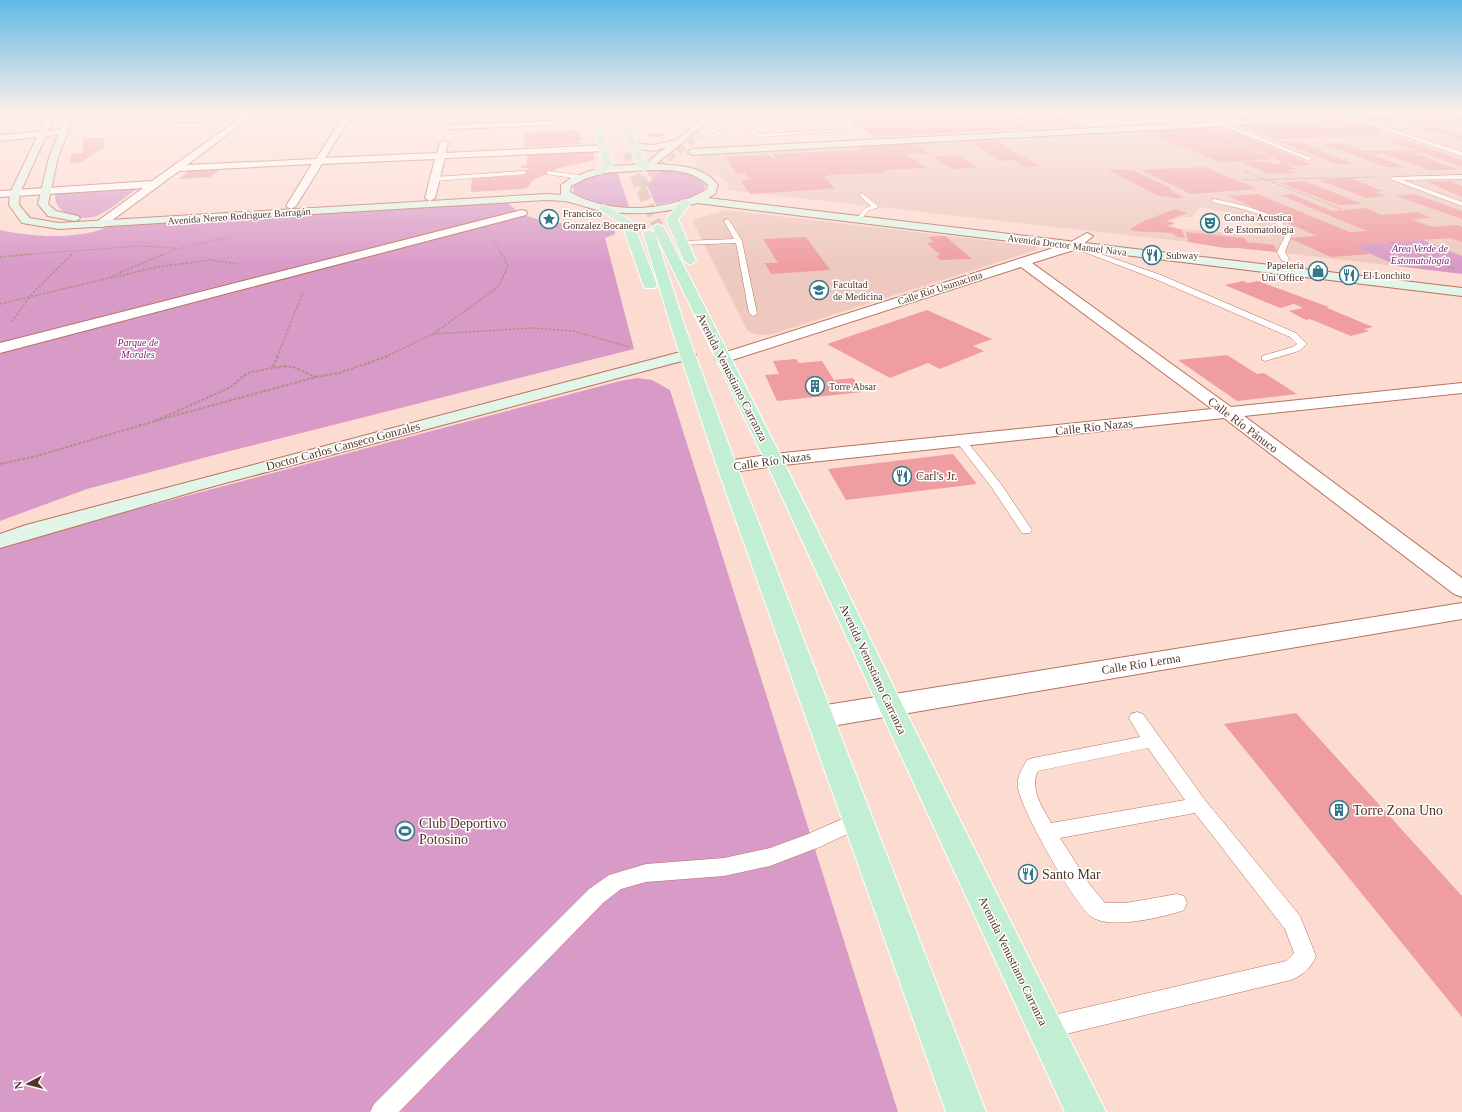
<svg xmlns="http://www.w3.org/2000/svg" width="1462" height="1112" viewBox="0 0 1462 1112" font-family="'Times New Roman',serif">
  <rect width="100%" height="100%" fill="#fcdbd1"/>
  <g fill="#edc9bf" fill-rule="evenodd">
    <path d="M1462 115V274L1277 252 1238 248H1225L1206 244 728 190 727 183 721 177 694 168 701 154 1140 130 1271 159 1202 127ZM1200 207 1228 213 1253 222 1262 227 1271 237 1177 228 1172 226 1175 223 1170 221 1182 217H1192Z"/>
    <polygon points="726,210 1036,246 1039,249 772,334 761,335 752,333 747,330 692,220"/>
  </g>
  <g fill="#d89ac7">
    <path d="M661 169C676 171 695 172 705 185L703 192 690 199 656 205 647 185Z"/>
    <path d="M617 171 629 207C613 208 586 205 574 193L573 188C580 174 604 173 617 171Z"/>
    <path d="M140 187C126 196 113 208 99 215 87 221 63 217 57 204 55 201 55 196 55 192Z"/>
    <path d="M507 201C523 227 586 225 613 224L615 234 605 238 634 349 218 454 87 489 0 521V230C30 237 79 240 107 227Z"/>
    <polygon points="1423,240 1462,256 1462,274 1398,266 1351,245"/>
    <polygon points="637,378 652,380 670,390 898,1112 0,1112 0,549 88,522 620,381"/>
  </g>
  <g fill="#ef9da1">
    <polygon points="759,112 788,112 790,115 762,116"/>
    <polygon points="839,112 1051,112 1083,126 875,137"/>
    <polygon points="1434,117 1444,120 1451,119 1446,118 1462,117 1462,123 1451,121 1438,124 1436,126 1439,128 1452,133 1440,133 1427,132 1414,127 1410,123 1413,120"/>
    <polygon points="1341,120 1374,126 1385,132 1377,133 1383,135 1288,139 1272,138 1237,125"/>
    <polygon points="1202,127 1272,159 1220,162 1140,130"/>
    <polygon points="576,130 580,137 587,139 581,140 580,144 525,147 524,133"/>
    <polygon points="1212,130 1231,130 1313,165 1291,166"/>
    <polygon points="650,133 665,133 666,135 660,137 646,136"/>
    <polygon points="1444,135 1462,135 1462,140 1460,140"/>
    <polygon points="83,138 105,138 104,147 81,162 70,163 71,154 83,153"/>
    <polygon points="1403,139 1462,160 1462,167 1423,153 1414,153 1460,170 1429,170 1384,154 1371,154 1404,167 1385,167 1324,144 1342,143 1364,151 1415,150 1386,140"/>
    <polygon points="996,141 1039,166 1023,167 1012,160 1000,161 970,142"/>
    <polygon points="1278,141 1297,141 1353,164 1335,164"/>
    <polygon points="913,142 929,153 907,154 926,168 884,170 887,173 829,175 824,177 835,188 828,189 750,194 740,180 750,179 734,161 744,173 737,174 725,157 769,155 773,159 777,159 773,154 861,150 855,145"/>
    <polygon points="593,151 595,160 558,168 532,181 529,187 523,189 471,192 472,178 525,175 526,170 529,168 521,168 521,166 531,165 527,165 527,154"/>
    <polygon points="958,155 977,168 951,169 933,156"/>
    <polygon points="1268,161 1273,164 1283,163 1298,170 1286,170 1300,173 1268,174 1242,162"/>
    <polygon points="1204,167 1258,189 1191,194 1141,170"/>
    <polygon points="1119,169 1134,171 1171,188 1170,190 1175,192 1172,192 1184,197 1176,199 1168,196 1161,197 1108,170"/>
    <polygon points="219,170 210,177 179,179 189,171"/>
    <polygon points="1349,178 1383,191 1374,192 1386,196 1366,198 1320,180"/>
    <polygon points="1304,181 1363,204 1338,205 1280,183"/>
    <polygon points="1426,181 1451,181 1462,186 1462,197"/>
    <polygon points="1258,194 1349,232 1367,231 1280,195 1292,194 1332,211 1366,208 1382,215 1417,212 1432,218 1411,219 1432,227 1458,225 1462,227 1462,242 1450,238 1351,245 1370,254 1331,257 1289,238 1317,236 1228,196"/>
    <polygon points="1415,194 1462,211 1462,219 1396,196"/>
    <polygon points="1175,209 1187,213 1166,221 1175,223 1167,226 1182,230 1185,238 1177,237 1172,233 1133,231 1130,229 1144,221"/>
    <polygon points="1186,232 1245,238 1247,242 1274,245 1277,252 1238,248 1225,248 1188,242"/>
    <polygon points="945,236 972,259 940,260 936,256 940,255 927,243 934,242 928,237"/>
    <polygon points="806,237 830,270 771,274 765,263 778,263 763,239"/>
    <polygon points="1243,281 1248,283 1258,281 1329,307 1327,308 1373,327 1364,329 1369,331 1351,336 1310,319 1306,320 1289,311 1303,308 1294,304 1280,308 1225,285"/>
    <polygon points="927,310 992,339 973,346 984,351 940,369 928,363 890,378 827,344"/>
    <polygon points="1227,355 1257,374 1264,373 1297,394 1237,401 1178,360"/>
    <polygon points="796,359 799,363 822,361 834,380 853,378 863,392 777,401 765,375 779,374 773,361"/>
    <polygon points="953,454 977,484 846,500 828,469"/>
    <polygon points="1296,713 1462,896 1462,1017 1224,724"/>
  </g>
  <g fill="none" stroke-linecap="round" stroke-linejoin="round">
    <g stroke="#dab9b0" stroke-width="8" stroke-dasharray="8 4.5" stroke-linecap="butt">
      <polyline points="626,153 636,176"/>
      <polyline points="650,176 663,162 703,132"/>
    </g>
    <g stroke="#dab9b0" stroke-width="11" stroke-dasharray="11 5.5" stroke-linecap="butt">
      <polyline points="635,175 658,227"/>
      <polyline points="639,187 651,175"/>
    </g>
    <g stroke="#b9715b" stroke-width="1">
      <g id="lane">
        <path d="M818 112 797 115 800 119 798 120 763 122 755 134 849 129 829 112C839 112 849 122 855 130L761 137 750 135 759 120 794 118 792 114 794 113Z"/>
        <polygon points="1342,113 1462,152 1462,156 1342,115"/>
        <polygon points="54,114 52,116 0,120 0,118"/>
        <polygon points="730,115 734,115 740,124 734,132 708,137 708,135 730,130 736,124"/>
        <polygon points="1213,120 1217,120 1313,159 1308,160 1213,122"/>
        <polygon points="524,171 526,174 435,181 432,179 435,177"/>
        <polygon points="548,171 579,175 582,177 579,179 546,174"/>
        <polygon points="1462,175 1462,179 1403,180 1462,202 1462,206 1390,179 1393,177"/>
        <polygon points="862,193 879,207 868,211 859,222 856,220 864,209 871,206 860,196 860,194"/>
        <path d="M1214 199C1241 205 1276 210 1292 234L1285 252 1289 259 1288 261H1282L1277 252 1286 234C1271 212 1236 208 1212 202V200Z"/>
        <polygon points="727,219 729,220 742,241 757,313 756,315 753,316 749,313 736,243 682,245 678,243 682,241 734,239 724,221"/>
        <polygon points="1071,245 1075,245 1161,275 1296,333 1307,344 1299,351 1265,361 1262,360 1262,356 1293,347 1297,344 1290,337 1155,279 1071,247"/>
        <polygon points="961,438 965,439 1001,484 1032,530 1030,533 1022,533 992,488 956,441"/>
        <path d="M1137 712 1143 714 1205 800 1300 916 1316 956C1312 967 1302 976 1291 980L1045 1039 1037 1036 1034 1028 1037 1020 1045 1017 1286 961 1294 953 1285 929 1195 813 1060 838 1090 885 1105 903H1126L1177 894 1184 896 1187 903 1184 910C1165 917 1110 930 1092 917 1075 906 1021 809 1018 788 1016 778 1022 769 1027 760L1033 758 1140 737 1129 718 1131 714ZM1148 748 1185 800 1051 823C1043 808 1029 789 1038 771Z"/>
        <polygon points="858,812 864,814 867,820 864,826 822,846 770,866 724,876 646,882 621,889 603,903 399,1112 370,1112 374,1104 589,889 609,875 646,864 724,858 770,848 808,834"/>
      </g>
    </g>
    <g stroke="#b9715b" stroke-width="2">
      <g id="street">
        <polygon points="248,112 257,112 187,165 316,159 346,112 354,112 325,158 437,153 440,143 444,140 448,143 446,153 605,145 609,148 605,151 445,158 435,198 430,201 425,198 435,159 322,164 296,206 291,209 286,206 312,164 179,171 103,227 95,227 93,225 95,223 143,188 0,197 0,191 152,181 236,121 176,122 172,120 173,118 243,116"/>
        <polygon points="1342,112 1355,112 1365,117 1361,119"/>
        <polygon points="551,121 555,123 554,125 449,129 445,127 449,125"/>
        <polygon points="62,130 66,132 65,134 0,141 0,135"/>
        <polygon points="522,210 526,211 527,213 526,215 0,353 0,343"/>
        <polygon points="1087,233 1093,236 1077,249 1032,263 1231,407 1462,383 1462,393 1244,416 1462,578 1462,597 1454,594 1224,418 774,466 727,473 720,471 717,467 720,463 727,461 774,454 1212,409 1021,267 729,361 717,361 715,358 717,355 1069,243"/>
        <polygon points="1462,603 1462,619 820,728 810,724 806,717 810,710 820,706"/>
      </g>
    </g>
    <g stroke="#b9715b" stroke-width="2">
      <g id="secondary">
        <path d="M49 112H57L20 193 19 205 30 218 59 223 546 194 561 195V185L571 178 590 171 614 166 645 164 666 147 654 151 629 147V143L654 145 676 140 711 112H720L656 164C678 165 704 166 718 185L715 194 708 198 1462 288V296L697 203C665 214 631 216 597 210 589 208 581 205 573 203 565 200 555 201 546 200L59 229 22 223 9 205 10 193ZM647 170C668 170 692 169 708 185L706 190C667 212 609 215 570 192L571 186 587 178 604 173Z"/>
        <polygon points="68,112 76,112 58,157 48,204 56,211 78,216 80,218 78,220 74,221 48,216 38,204 49,157"/>
        <polygon points="1397,112 1450,112 1446,114 692,155 688,152 692,149"/>
        <polygon points="688,350 693,352 696,355 693,358 203,489 0,548 0,534 26,525"/>
      </g>
    </g>
    <g stroke="#fff" stroke-width="2">
      <g id="primary">
        <polygon points="727,112 737,112 706,134 700,134 700,130"/>
        <polygon points="596,114 603,116 601,126 613,165 600,174 595,171 603,164 593,126"/>
        <polygon points="613,114 619,114 628,125 649,167 647,169 644,170 639,167 620,126 612,116"/>
        <polygon points="686,200 691,203 678,219 696,261 690,265 684,261 666,219 682,201"/>
        <polygon points="604,205 633,222 657,285 655,288 645,288 643,285 622,224 600,210 599,208"/>
        <polygon points="658,224 664,227 783,460 903,706 1106,1112 1065,1112 765,460 652,227"/>
        <polygon points="649,230 655,233 686,330 737,467 986,1112 946,1112 717,467 672,330 643,233"/>
      </g>
    </g>
    <g stroke="#b19187" stroke-width="1" stroke-dasharray="1.5 1" stroke-linecap="butt">
      <polyline points="1244,171 1341,209"/>
      <polyline points="1244,180 1375,177"/>
      <polyline points="494,241 502,255"/>
      <polyline points="1389,242 1421,255"/>
      <polyline points="19,255 139,246 175,248"/>
      <polyline points="71,255 75,252"/>
      <polyline points="161,255 177,249 229,237"/>
    </g>
    <g stroke="#b19187" stroke-width="1.5" stroke-dasharray="2.5 1.5" stroke-linecap="butt">
      <polyline points="1419,254 1454,269"/>
      <polyline points="0,257 32,254"/>
      <polyline points="111,278 157,267 210,260 238,264"/>
      <polyline points="0,304 105,279 164,254"/>
      <polyline points="12,322 30,296 72,254"/>
      <polyline points="433,334 533,328 573,331 630,347"/>
      <polyline points="277,357 303,292"/>
      <polyline points="385,357 433,334 498,287 508,266 502,254"/>
    </g>
    <g stroke="#b19187" stroke-width="2" stroke-dasharray="3 1.5" stroke-linecap="butt">
      <polygon points="284,366 293,367 316,377 155,421 231,387 242,377 251,372"/>
      <polyline points="273,367 278,356"/>
      <polyline points="316,377 339,373 388,356"/>
      <polyline points="0,464 37,456 155,421"/>
    </g>
    <use href="#lane" fill="#fff" fill-rule="evenodd"/>
    <use href="#street" fill="#fff" fill-rule="evenodd"/>
    <use href="#secondary" fill="#e1f6e9" fill-rule="evenodd"/>
    <use href="#primary" fill="#c2eed3" fill-rule="evenodd"/>
  </g>
  <linearGradient id="sky" x2="0" y2="1"><stop stop-color="#60b9e5"/><stop offset="0.42" stop-color="#feefea"/><stop offset="1" stop-color="#feefea" stop-opacity="0"/></linearGradient>
  <rect width="1462" height="268" fill="url(#sky)"/>
  <defs>
    <g id="sight-ring" transform="scale(1)"><circle r="9.5" fill="#fff" stroke="#347788" stroke-width="1.5"/><path d="M0-6L1.8-2.2L6-1.7L2.9 1.2L3.7 5.4L0 3.3L-3.7 5.4L-2.9 1.2L-6-1.7L-1.8-2.2Z" fill="#347788"/></g>
    <g id="theatre-ring" transform="scale(1)"><circle r="9.5" fill="#fff" stroke="#347788" stroke-width="1.5"/><path d="M-5-5.5Q0-4 5-5.5V0Q5 5 0 6Q-5 5-5 0ZM-3.3-2.5H-1v1.5H-3.3ZM1-2.5H3.3v1.5H1ZM-2.8 1Q0 5.5 2.8 1Z" fill="#347788"/></g>
    <g id="restaurant-ring" transform="scale(1)"><circle r="9.5" fill="#fff" stroke="#347788" stroke-width="1.5"/><path d="M-5-6h1v4h1v-4h1v4h1v-4h1v5L-1.5 .5V6h-2V.5L-5-1ZM5-6V6H3V1.5H1.5Q1.5-4 5-6Z" fill="#347788"/></g>
    <g id="shop-ring" transform="scale(1)"><circle r="9.5" fill="#fff" stroke="#347788" stroke-width="1.5"/><path d="M-5-2.5h2.3a2.7 3.5 0 0 1 5.4 0H5L5.5 6h-11ZM-1.5-2.5h3a1.5 2.3 0 0 0-3 0Z" fill="#347788"/></g>
    <g id="university-ring" transform="scale(1)"><circle r="9.5" fill="#fff" stroke="#347788" stroke-width="1.5"/><path d="M0-5L7-2L0 1L-7-2ZM-4 1L0 2.5L4 1V4Q0 6-4 4Z" fill="#347788"/></g>
    <g id="building-ring" transform="scale(1)"><circle r="9.5" fill="#fff" stroke="#347788" stroke-width="1.5"/><path d="M-4-6H4V6H1V3H-1V6H-4ZM-2.5-4.3h1.7v1.8h-1.7ZM.8-4.3h1.7v1.8H.8ZM-2.5-1h1.7V.8h-1.7ZM.8-1h1.7V.8H.8Z" fill="#347788"/></g>
    <g id="stadium-ring" transform="scale(1)"><circle r="9.5" fill="#fff" stroke="#347788" stroke-width="1.5"/><path d="M0-5a6.5 5 0 1 0 0 10a6.5 5 0 1 0 0-10ZM-3.5-1.8h7v3.6h-7Z" fill="#347788"/></g>
  </defs>
  <g fill-rule="evenodd">
    <use href="#sight-ring" x="549" y="219"/>
    <use href="#theatre-ring" x="1210" y="223"/>
    <use href="#restaurant-ring" x="1152" y="255"/>
    <use href="#shop-ring" x="1318" y="271"/>
    <use href="#restaurant-ring" x="1349" y="275"/>
    <use href="#university-ring" x="819" y="290"/>
    <use href="#building-ring" x="815" y="386"/>
    <use href="#restaurant-ring" x="902" y="476"/>
    <use href="#building-ring" x="1339" y="810"/>
    <use href="#stadium-ring" x="405" y="831"/>
    <use href="#restaurant-ring" x="1028" y="874"/>
  </g>
  <g text-anchor="middle" dominant-baseline="central" stroke-width="3" stroke-linejoin="round" paint-order="stroke">
    <g font-size="10" fill="#53332a" stroke="#fff" text-anchor="start">
      <text x="563" y="213">Francisco<tspan x="563" dy="12">Gonzalez Bocanegra</tspan></text>
      <text x="1224" y="217">Concha Acustica<tspan x="1224" dy="12">de Estomatologia</tspan></text>
      <text x="1166" y="255">Subway</text>
      <text x="1304" y="265" text-anchor="end">Papelería<tspan x="1304" dy="12">Uni Office</tspan></text>
      <text x="1363" y="275">El Lonchito</text>
      <text x="833" y="284">Facultad<tspan x="833" dy="12">de Medicina</tspan></text>
      <text x="829" y="386">Torre Absar</text>
    </g>
    <g font-size="10" fill="#53332a" stroke="#fff">
      <text transform="translate(239 216) rotate(-4)">Avenida Nereo Rodríguez Barragán</text>
      <text transform="translate(1067 245) rotate(7)">Avenida Doctor Manuel Nava</text>
      <text transform="translate(940 288) rotate(-18)">Calle Río Usumacinta</text>
    </g>
    <g font-size="10" font-style="italic" fill="#80236e" stroke="#fff">
      <text x="1420" y="248">Area Verde de<tspan x="1420" dy="12">Estomatología</tspan></text>
      <text x="138" y="342">Parque de<tspan x="138" dy="12">Morales</tspan></text>
    </g>
    <g font-size="12" fill="#53332a" stroke="#fff">
      <text transform="translate(732 377) rotate(63)">Avenida Venustiano Carranza</text>
      <text transform="translate(1243 425) rotate(37)">Calle Río Pánuco</text>
      <text transform="translate(1094 427) rotate(-6)">Calle Río Nazas</text>
      <text transform="translate(343 446) rotate(-15)">Doctor Carlos Canseco Gonzales</text>
      <text transform="translate(772 461) rotate(-8)">Calle Río Nazas</text>
      <text transform="translate(1141 664) rotate(-9)">Calle Río Lerma</text>
      <text transform="translate(873 669) rotate(65)">Avenida Venustiano Carranza</text>
      <text transform="translate(1013 961) rotate(64)">Avenida Venustiano Carranza</text>
    </g>
    <g font-size="12" fill="#53332a" stroke="#fff" text-anchor="start">
      <text x="916" y="476">Carl's Jr.</text>
    </g>
    <g font-size="14" fill="#53332a" stroke="#fff" text-anchor="start">
      <text x="1353" y="810">Torre Zona Uno</text>
      <text x="419" y="823">Club Deportivo<tspan x="419" dy="16">Potosino</tspan></text>
      <text x="1042" y="874">Santo Mar</text>
    </g>
  </g>
  <g transform="translate(28 1084) rotate(263)" stroke="#ffffff" stroke-width="3" paint-order="stroke">
  <path d="M0-3L7 15L0 10L-7 15Z" fill="#53332a"/>
  <text y="-6" font-size="11" font-weight="bold" text-anchor="middle" fill="#53332a">N</text>
  </g>
</svg>
